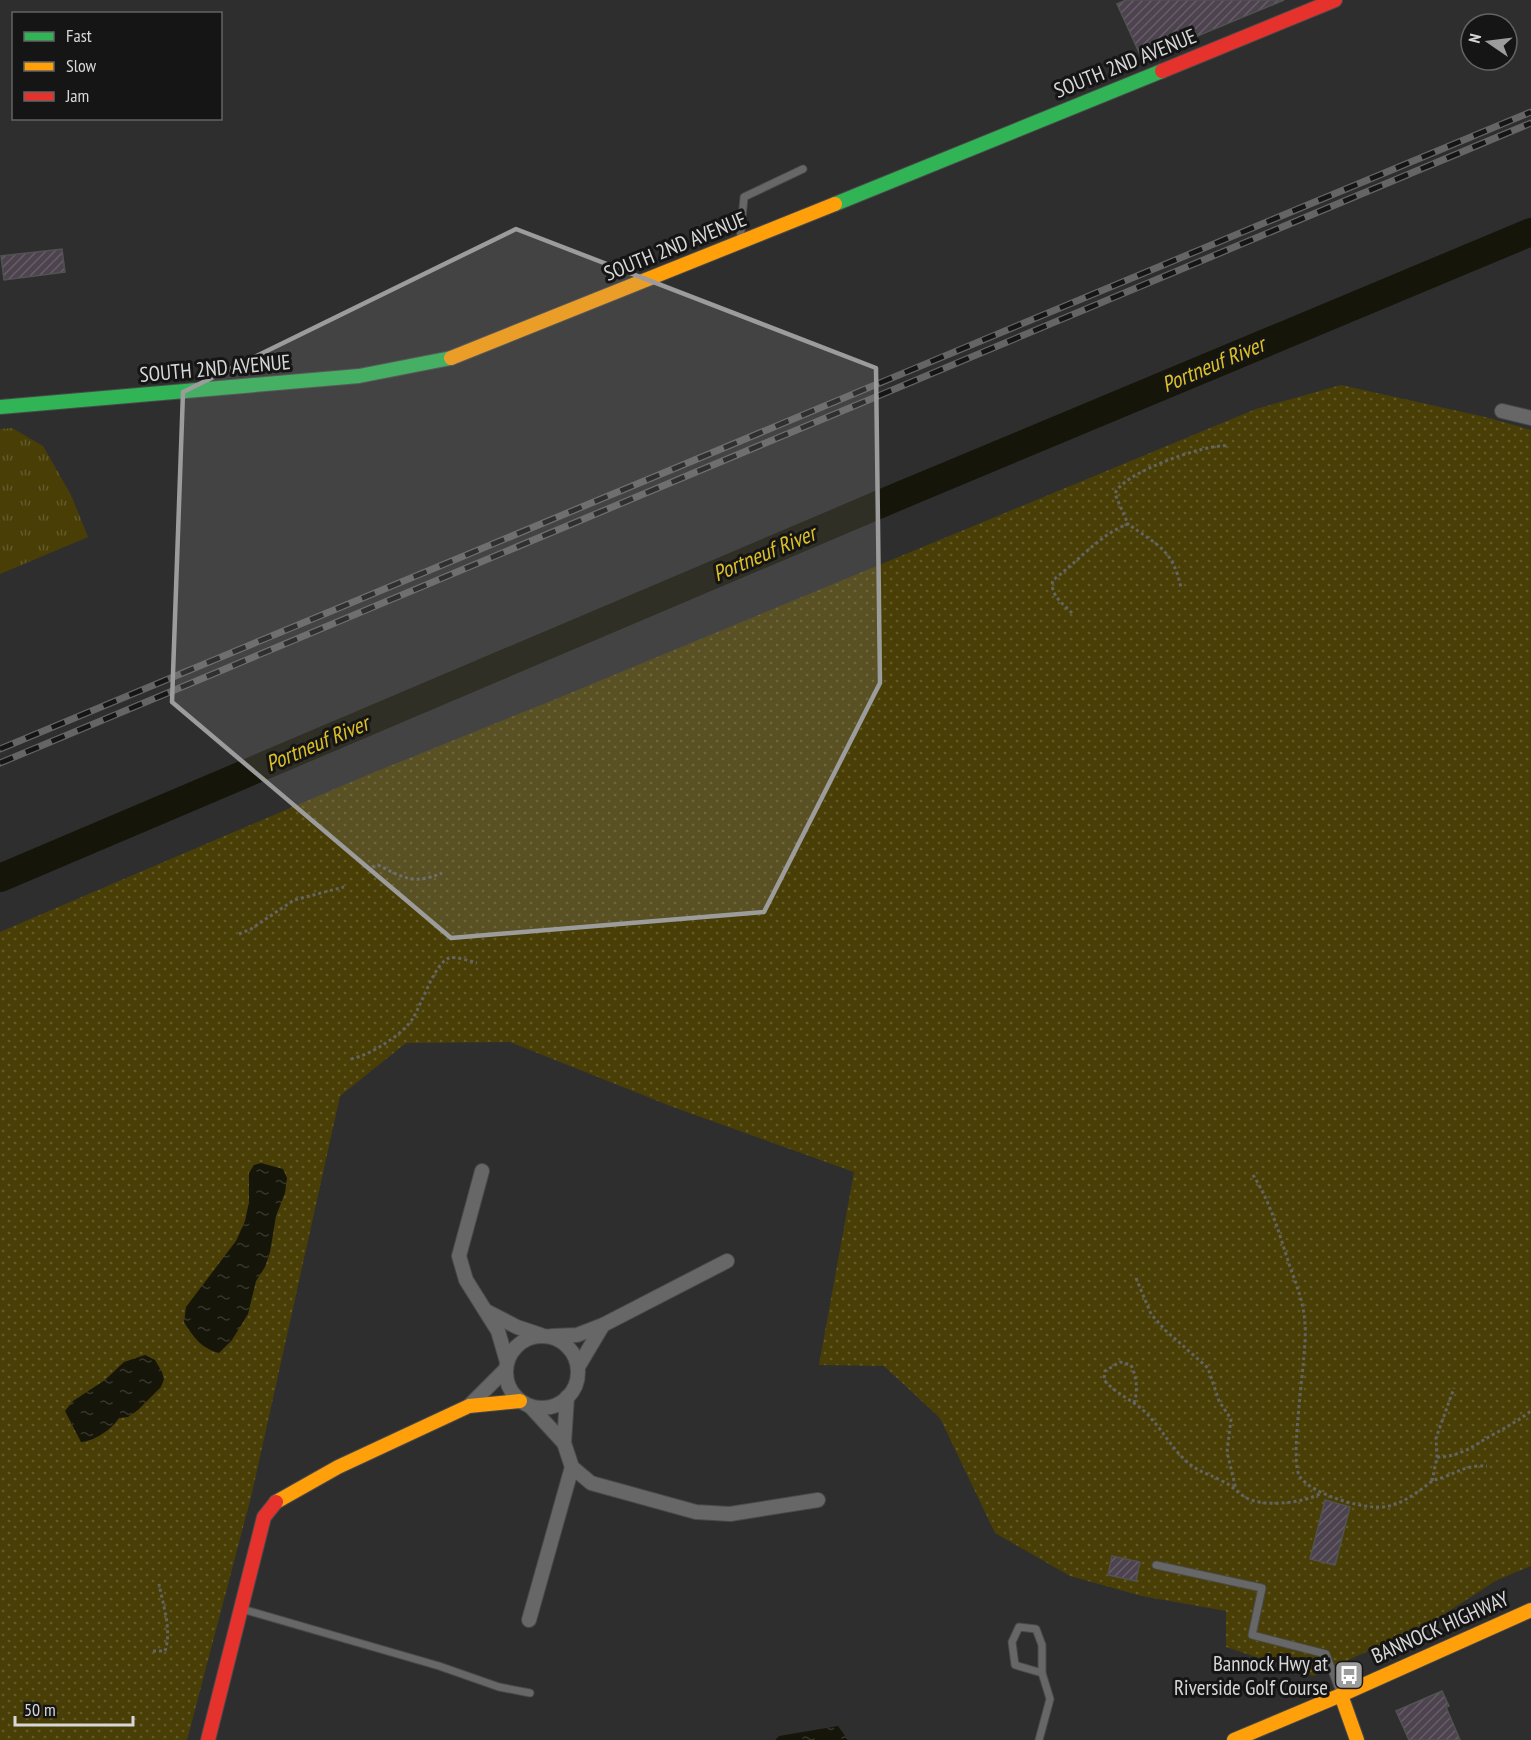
<svg xmlns="http://www.w3.org/2000/svg" width="1531" height="1740" viewBox="0 0 1531 1740" font-family="'PT Sans Narrow',sans-serif">
  <defs>
    <pattern id="grass-dots" width="8" height="8" patternUnits="userSpaceOnUse" patternTransform="scale(1.5)"><rect width="8" height="8" fill="#493f06"/><path d="M2 2h.1M6 6h.1" fill="none" stroke="#625a2a" stroke-width="1.8" stroke-linecap="round"/></pattern>
    <pattern id="park-tufts" width="24" height="20" patternUnits="userSpaceOnUse" patternTransform="scale(1.5)"><rect width="24" height="20" fill="#493f06"/><path d="M3 7l-1-3M5 7V3M7 7l1-3M15 17l-1-3M17 17v-4M19 17l1-3" fill="none" stroke="#625a2a"/></pattern>
    <pattern id="water-ripples" width="26" height="14" patternUnits="userSpaceOnUse" patternTransform="scale(1.5)"><rect width="26" height="14" fill="#161509"/><path d="M2 4q2-2 4 0t4 0M15 11q2-2 4 0t4 0" fill="none" stroke="#37362c"/></pattern>
    <pattern id="building-hatch" width="6" height="6" patternUnits="userSpaceOnUse" patternTransform="scale(1.5)"><rect width="6" height="6" fill="#4d434f"/><path d="M-1 1l2-2M0 6l6-6M5 7l2-2" fill="none" stroke="#665d68"/></pattern>
  </defs>
  <rect width="100%" height="100%" fill="#2e2e2e"/>
  <polygon fill="url(#grass-dots)" points="1341,385 1485,417 1531,430 1531,1566 1497,1580 1432,1622 1313,1676 1226,1647 1226,1611 1142,1596 1070,1576 995,1533 940,1418 884,1366 819,1365 854,1172 673,1107 510,1042 406,1043 340,1096 252,1493 187,1740 0,1740 0,932 365,776 551,701 1256,409"/>
  <polygon fill="url(#park-tufts)" points="12,428 43,446 71,495 88,537 0,574 0,429"/>
  <g fill="url(#water-ripples)">
    <path d="M261 1163 283 1169 287 1178 285 1193 276 1216 270 1252 265 1267 256 1281 248 1314 232 1340 219 1353C202 1349 193 1337 184 1322L186 1307 236 1241 245 1221 249 1202V1173L254 1165Z"/>
    <path d="M145 1355 155 1360 162 1372 164 1379 161 1387 138 1410 128 1417 119 1418C112 1429 95 1441 81 1442L65 1411 73 1401 105 1380 124 1362Z"/>
    <polygon points="838,1726 848,1740 775,1740 779,1736"/>
  </g>
  <g fill="none" stroke-linecap="round" stroke-linejoin="round">
    <polyline stroke="#161509" stroke-width="28" points="0,878 892,499 1531,232"/>
  </g>
  <g fill="url(#building-hatch)" stroke="#525252" stroke-width="1.5">
    <polygon points="1126,0 1284,0 1142,59 1117,4"/>
    <polygon points="62,249 65,272 4,280 1,256"/>
    <polygon points="1325,1500 1350,1507 1335,1565 1310,1559"/>
    <polygon points="1112,1556 1140,1562 1136,1581 1108,1575"/>
    <polygon points="1442,1691 1449,1706 1446,1707 1460,1740 1409,1740 1396,1711"/>
  </g>
  <g fill="none" stroke-linecap="round" stroke-linejoin="round">
    <g stroke="#494949" stroke-width="9">
      <g id="lane">
        <polyline points="740,241 744,197 803,169"/>
        <polyline points="1156,1565 1262,1588 1252,1635 1326,1654 1340,1692"/>
        <polyline points="242,1609 439,1666 499,1687 530,1693"/>
        <polygon points="1019,1627 1036,1629 1042,1645 1042,1673 1015,1665 1012,1642"/>
        <polyline points="1039,1740 1050,1699 1042,1673"/>
      </g>
    </g>
    <g stroke="#494949" stroke-width="16">
      <g id="street">
        <polyline points="1502,411 1531,418"/>
        <polyline points="482,1171 459,1256 466,1280 498,1331 507,1362"/>
        <polyline points="488,1312 517,1327 541,1335"/>
        <circle cx="542" cy="1372" r="36"/>
        <polyline points="552,1336 577,1335 603,1325 727,1261"/>
        <polyline points="578,1367 603,1325"/>
        <polyline points="567,1397 564,1443 572,1467 591,1483 696,1512 730,1514 818,1500"/>
        <polyline points="469,1406 506,1369"/>
        <polyline points="530,1406 564,1443"/>
        <polyline points="529,1620 572,1467"/>
      </g>
    </g>
    <g stroke="#494949" stroke-width="16">
      <g id="fast">
        <polyline points="835,204 1162,71"/>
        <polyline points="0,407 359,376 451,358"/>
      </g>
    </g>
    <g stroke="#494949" stroke-width="16">
      <g id="slow">
        <polyline points="451,358 835,204"/>
        <polyline points="276,1502 338,1467 469,1406 520,1401"/>
        <polyline points="1341,1695 1357,1740"/>
        <polyline points="1234,1740 1341,1695 1531,1610"/>
      </g>
    </g>
    <g stroke="#494949" stroke-width="16">
      <g id="jam">
        <polyline points="1162,71 1335,0"/>
        <polyline points="208,1740 264,1517 276,1502"/>
      </g>
    </g>
    <g stroke="#646464" stroke-width="3" stroke-dasharray="3 3" stroke-linecap="butt">
      <path d="M1126 525 1128 524 1115 494C1121 473 1207 443 1228 446"/>
      <path d="M1072 613C1063 604 1049 594 1053 580 1076 563 1102 533 1128 524 1157 545 1173 549 1181 588"/>
      <path d="M372 867 378 865C404 878 413 885 442 873"/>
      <polyline points="239,934 251,929 294,900 344,887"/>
      <path d="M351 1059C370 1055 403 1035 413 1018 422 1004 434 964 449 958 456 956 469 961 477 963"/>
      <path d="M1253 1175C1271 1203 1280 1236 1290 1267 1297 1286 1304 1304 1305 1324 1308 1353 1288 1460 1300 1477 1313 1494 1354 1506 1375 1507 1397 1509 1415 1494 1431 1482 1435 1479 1439 1479 1444 1477 1460 1471 1467 1465 1487 1466"/>
      <polyline points="1136,1278 1151,1314 1165,1330 1208,1368 1219,1401 1231,1419 1227,1452 1236,1489"/>
      <path d="M1134 1403C1138 1391 1137 1378 1131 1365L1120 1362 1105 1371 1104 1380C1116 1394 1131 1399 1144 1411 1159 1425 1169 1444 1183 1458 1198 1473 1206 1472 1222 1481 1231 1485 1237 1492 1245 1497 1262 1508 1305 1503 1321 1493"/>
      <path d="M1437 1457C1461 1457 1474 1445 1494 1434 1507 1427 1519 1420 1531 1411"/>
      <polyline points="1432,1481 1437,1457 1436,1438 1454,1388"/>
      <path d="M153 1651H165C172 1630 163 1605 159 1584"/>
    </g>
    <use href="#lane" stroke="#676767" stroke-width="7"/>
    <use href="#street" stroke="#676767" stroke-width="14"/>
    <use href="#fast" stroke="#30b455" stroke-width="14"/>
    <use href="#slow" stroke="#ff9f0a" stroke-width="14"/>
    <use href="#jam" stroke="#e5322d" stroke-width="14"/>
    <g stroke="#656565" stroke-width="7">
      <g id="rail">
        <polyline points="0,749 1531,112"/>
        <polyline points="0,763 1531,123"/>
      </g>
    </g>
    <use href="#rail" stroke="#161516" stroke-width="4.5" stroke-dasharray="14" stroke-linecap="butt"/>
  </g>
  <path fill="#9c9c9c" fill-opacity="0.2" stroke="#9c9c9c" stroke-width="4.5" stroke-linejoin="round" d="M516 229 876 368 880 683 764 912 451 938 172 702 183 392Z"/>
  <defs>
    <g id="bus-square" transform="scale(1.5)"><rect x="-9" y="-9" width="18" height="18" rx="4" fill="#9c9c9c" stroke="#161516"/><path d="M-5-6H5V4H4V6H2V4H-2V6H-4V4H-5ZM-3.5-4V0h7V-4ZM-3.5 1.2v1.5H-2V1.2ZM2 1.2v1.5H3.5V1.2Z" fill="#fff"/></g>
  </defs>
  <g fill-rule="evenodd">
    <use href="#bus-square" x="1349" y="1675"/>
  </g>
  <g text-anchor="middle" dominant-baseline="central" stroke-width="6" stroke-linejoin="round" paint-order="stroke">
    <g font-size="21" fill="#d8d7d8" stroke="#161516">
      <text transform="translate(1125 63) rotate(-22)">SOUTH 2ND AVENUE</text>
      <text transform="translate(675 246) rotate(-22)">SOUTH 2ND AVENUE</text>
      <text transform="translate(215 368) rotate(-5)">SOUTH 2ND AVENUE</text>
      <text transform="translate(1440 1627) rotate(-24)">BANNOCK HIGHWAY</text>
    </g>
    <g font-size="21" fill="#d8d7d8" stroke="#161516" text-anchor="end">
      <text x="1328" y="1663">Bannock Hwy at<tspan x="1328" dy="24">Riverside Golf Course</tspan></text>
    </g>
    <g font-size="22" font-style="italic" fill="#ddc227" stroke="#161516">
      <text transform="translate(1213 364) rotate(-23)">Portneuf River</text>
      <text transform="translate(764 553) rotate(-23)">Portneuf River</text>
      <text transform="translate(317 743) rotate(-23)">Portneuf River</text>
    </g>
  </g>
  <rect x="12" y="12" width="210" height="108" fill="#161516" stroke="#646364" stroke-width="1.5"/>
  <rect x="24" y="32" width="30" height="9" fill="#30b455" stroke="#646364" stroke-width="1.5"/>
  <text x="66" y="42" font-size="18" fill="#d8d7d8">Fast</text>
  <rect x="24" y="62" width="30" height="9" fill="#ff9f0a" stroke="#646364" stroke-width="1.5"/>
  <text x="66" y="72" font-size="18" fill="#d8d7d8">Slow</text>
  <rect x="24" y="92" width="30" height="9" fill="#e5322d" stroke="#646364" stroke-width="1.5"/>
  <text x="66" y="102" font-size="18" fill="#d8d7d8">Jam</text>
  <g transform="translate(1489 42) rotate(284)"><circle r="28" fill="#161516" stroke="#646364" stroke-width="1.5"/>
  <path d="M0-4.5L10 22L0 15L-10 22Z" fill="#9c9c9c"/>
  <text y="-9" font-size="16" font-weight="bold" text-anchor="middle" fill="#d8d7d8">N</text>
  </g>
  <path d="M15 1716v9h118v-9" fill="none" stroke="#d8d7d8" stroke-width="3"/>
  <text x="24" y="1716" font-size="18" fill="#d8d7d8" stroke="#161516" stroke-width="4.5" paint-order="stroke">50 m</text>
</svg>
